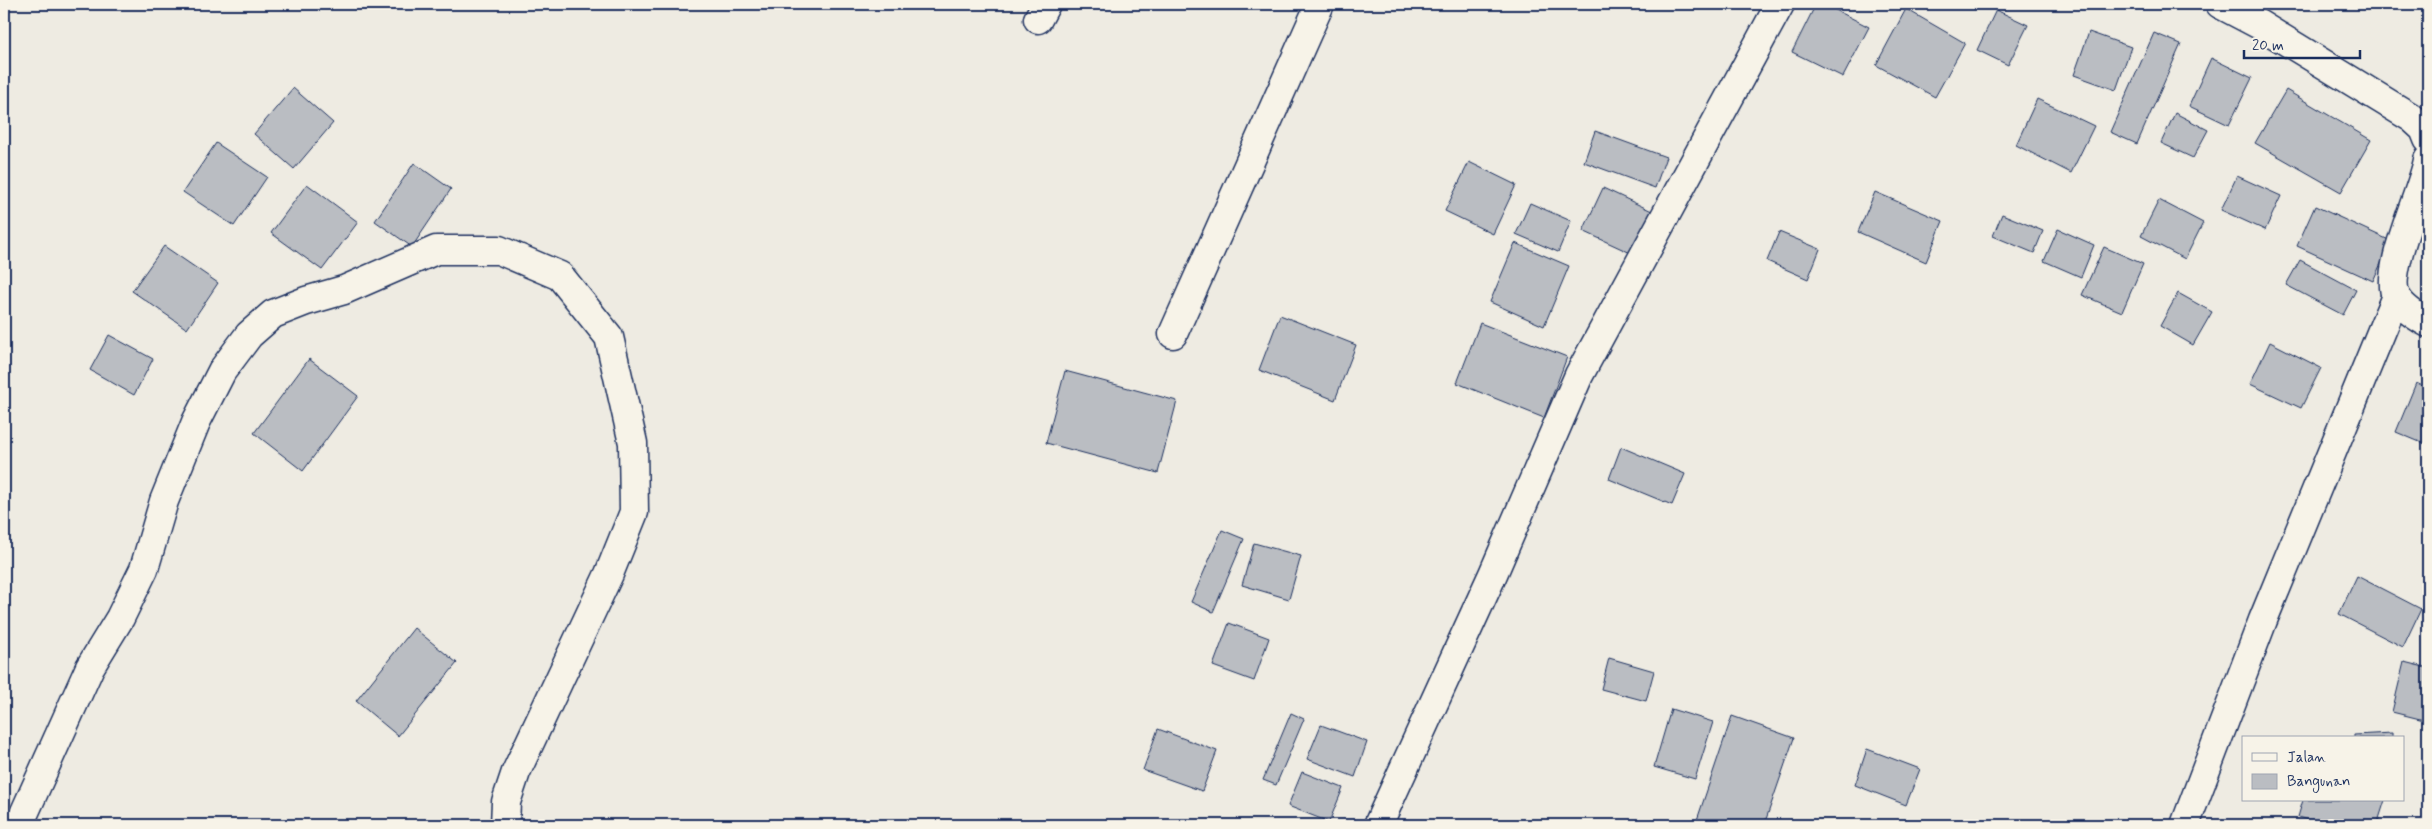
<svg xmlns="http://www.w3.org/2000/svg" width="2432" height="829" viewBox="0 0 2432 829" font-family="Mynerve,sans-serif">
  <rect width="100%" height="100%" fill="#eeebe2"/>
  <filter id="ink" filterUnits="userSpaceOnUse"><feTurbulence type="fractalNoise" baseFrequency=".02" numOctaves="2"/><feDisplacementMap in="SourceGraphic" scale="10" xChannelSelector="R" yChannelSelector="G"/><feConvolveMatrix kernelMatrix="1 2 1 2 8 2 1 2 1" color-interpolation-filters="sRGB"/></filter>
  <g filter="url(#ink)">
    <g fill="#babdc2" stroke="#1b2f5e">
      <polygon points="1816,4 1824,4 1869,27 1843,77 1792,52"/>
      <polygon points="1906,9 1965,43 1935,97 1876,65"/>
      <polygon points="1996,10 2028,25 2008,65 1977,50"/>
      <polygon points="2089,32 2131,47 2116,90 2074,75"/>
      <polygon points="2154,33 2181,44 2137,144 2110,132"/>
      <polygon points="2211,58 2252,78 2229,125 2189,106"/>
      <polygon points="293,88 333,123 294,169 254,134"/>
      <polygon points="2286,90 2371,140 2341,192 2255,143"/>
      <polygon points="2037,99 2094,126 2071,173 2016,145"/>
      <polygon points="2175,113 2208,130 2193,158 2161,143"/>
      <polygon points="1595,131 1666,157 1655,188 1584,162"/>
      <polygon points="216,143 267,177 234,226 183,192"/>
      <polygon points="1469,162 1516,185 1493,234 1445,211"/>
      <polygon points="414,163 451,189 412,247 375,221"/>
      <polygon points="2237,176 2281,196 2265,230 2221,210"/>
      <polygon points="307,184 358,222 322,270 271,233"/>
      <polygon points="1603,188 1654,212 1635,255 1583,231"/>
      <polygon points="1875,192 1943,221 1926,262 1858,232"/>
      <polygon points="2159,200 2203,223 2185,259 2141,236"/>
      <polygon points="1530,203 1571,221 1558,252 1516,234"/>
      <polygon points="2315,206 2391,241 2373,281 2297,246"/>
      <polygon points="2002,214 2043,231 2034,253 1993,236"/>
      <polygon points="2058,229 2094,245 2081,277 2044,261"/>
      <polygon points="1779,232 1820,249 1808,279 1767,261"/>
      <polygon points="1515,243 1569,266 1544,326 1490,302"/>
      <polygon points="164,246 218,283 187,329 132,291"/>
      <polygon points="2104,247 2143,264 2122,312 2082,295"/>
      <polygon points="2300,260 2356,290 2343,315 2286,285"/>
      <polygon points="2178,293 2212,312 2193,345 2160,326"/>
      <polygon points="1280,315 1356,345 1335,400 1259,370"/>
      <polygon points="1480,323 1567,357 1544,418 1457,383"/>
      <polygon points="109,335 153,359 134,395 90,370"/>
      <polygon points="2270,342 2321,368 2301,408 2250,384"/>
      <polygon points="309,359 358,396 303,471 254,433"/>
      <polygon points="1065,371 1177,401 1158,473 1046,443"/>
      <polygon points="2416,383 2428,388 2427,445 2396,432"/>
      <polygon points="1621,447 1685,474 1672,505 1609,479"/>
      <polygon points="1222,530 1244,539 1213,612 1191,602"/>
      <polygon points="1254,543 1301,556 1289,599 1242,585"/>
      <polygon points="2357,576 2421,609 2403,647 2339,614"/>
      <polygon points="1229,623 1269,638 1254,681 1213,666"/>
      <polygon points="414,628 457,663 398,736 356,701"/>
      <polygon points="1609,658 1654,671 1646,701 1601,689"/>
      <polygon points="2404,662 2428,668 2428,721 2392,712"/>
      <polygon points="1671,709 1713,722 1695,779 1654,767"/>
      <polygon points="1291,713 1304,719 1276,785 1263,780"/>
      <polygon points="1732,716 1794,738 1764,825 1712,825 1697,820"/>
      <polygon points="1321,725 1367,742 1355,777 1307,759"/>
      <polygon points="1158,729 1217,751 1202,791 1143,770"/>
      <polygon points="2392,733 2392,738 2354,738 2354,735"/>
      <polygon points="1867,749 1920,769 1906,805 1855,785"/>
      <polygon points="1302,772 1343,788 1329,822 1288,806"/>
      <polygon points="2303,800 2385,800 2377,825 2324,825 2298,817"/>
    </g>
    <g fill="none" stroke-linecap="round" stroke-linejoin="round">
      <g stroke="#1b2f5e" stroke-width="31">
        <g id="minor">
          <polyline points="2220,4 2260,25 2412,118 2424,129 2428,139"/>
          <polyline points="1038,19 1046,4"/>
          <path d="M2428 160C2423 190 2384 270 2396 296 2402 308 2417 317 2428 323"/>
          <polyline points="1173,334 1320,4"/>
          <polyline points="19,825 90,667 120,618 144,569 164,501 196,422 222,371 249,335 273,314 306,301 344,290 436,250 499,250 560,276 609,337 633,443 634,512 609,574 516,772 506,802 505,825"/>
          <polyline points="1378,825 1493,574 1579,375 1780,4"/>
          <polyline points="2185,825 2263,620 2396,296"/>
        </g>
      </g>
      <use href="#minor" stroke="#f7f3e8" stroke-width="28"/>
    </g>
  </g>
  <rect width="2432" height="829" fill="none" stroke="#f7f3e8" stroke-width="20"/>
  <rect x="10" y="10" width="2412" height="809" fill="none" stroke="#1b2f5e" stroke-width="2" filter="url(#ink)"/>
  <rect x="2242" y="736" width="162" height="65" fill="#f7f3e8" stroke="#9fa5b1"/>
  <rect x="2252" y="753" width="25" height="8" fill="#f7f3e8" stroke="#9fa5b1"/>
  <text x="2287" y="762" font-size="15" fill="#1b2f5e">Jalan</text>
  <rect x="2252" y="774" width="25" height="15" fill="#babdc2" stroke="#9fa5b1"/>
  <text x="2287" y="786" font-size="15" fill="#1b2f5e">Bangunan</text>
  <path d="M2244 50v8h116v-8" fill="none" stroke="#1b2f5e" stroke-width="2.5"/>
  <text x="2252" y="50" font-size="15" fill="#1b2f5e" stroke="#f7f3e8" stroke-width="4" paint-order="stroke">20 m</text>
</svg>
